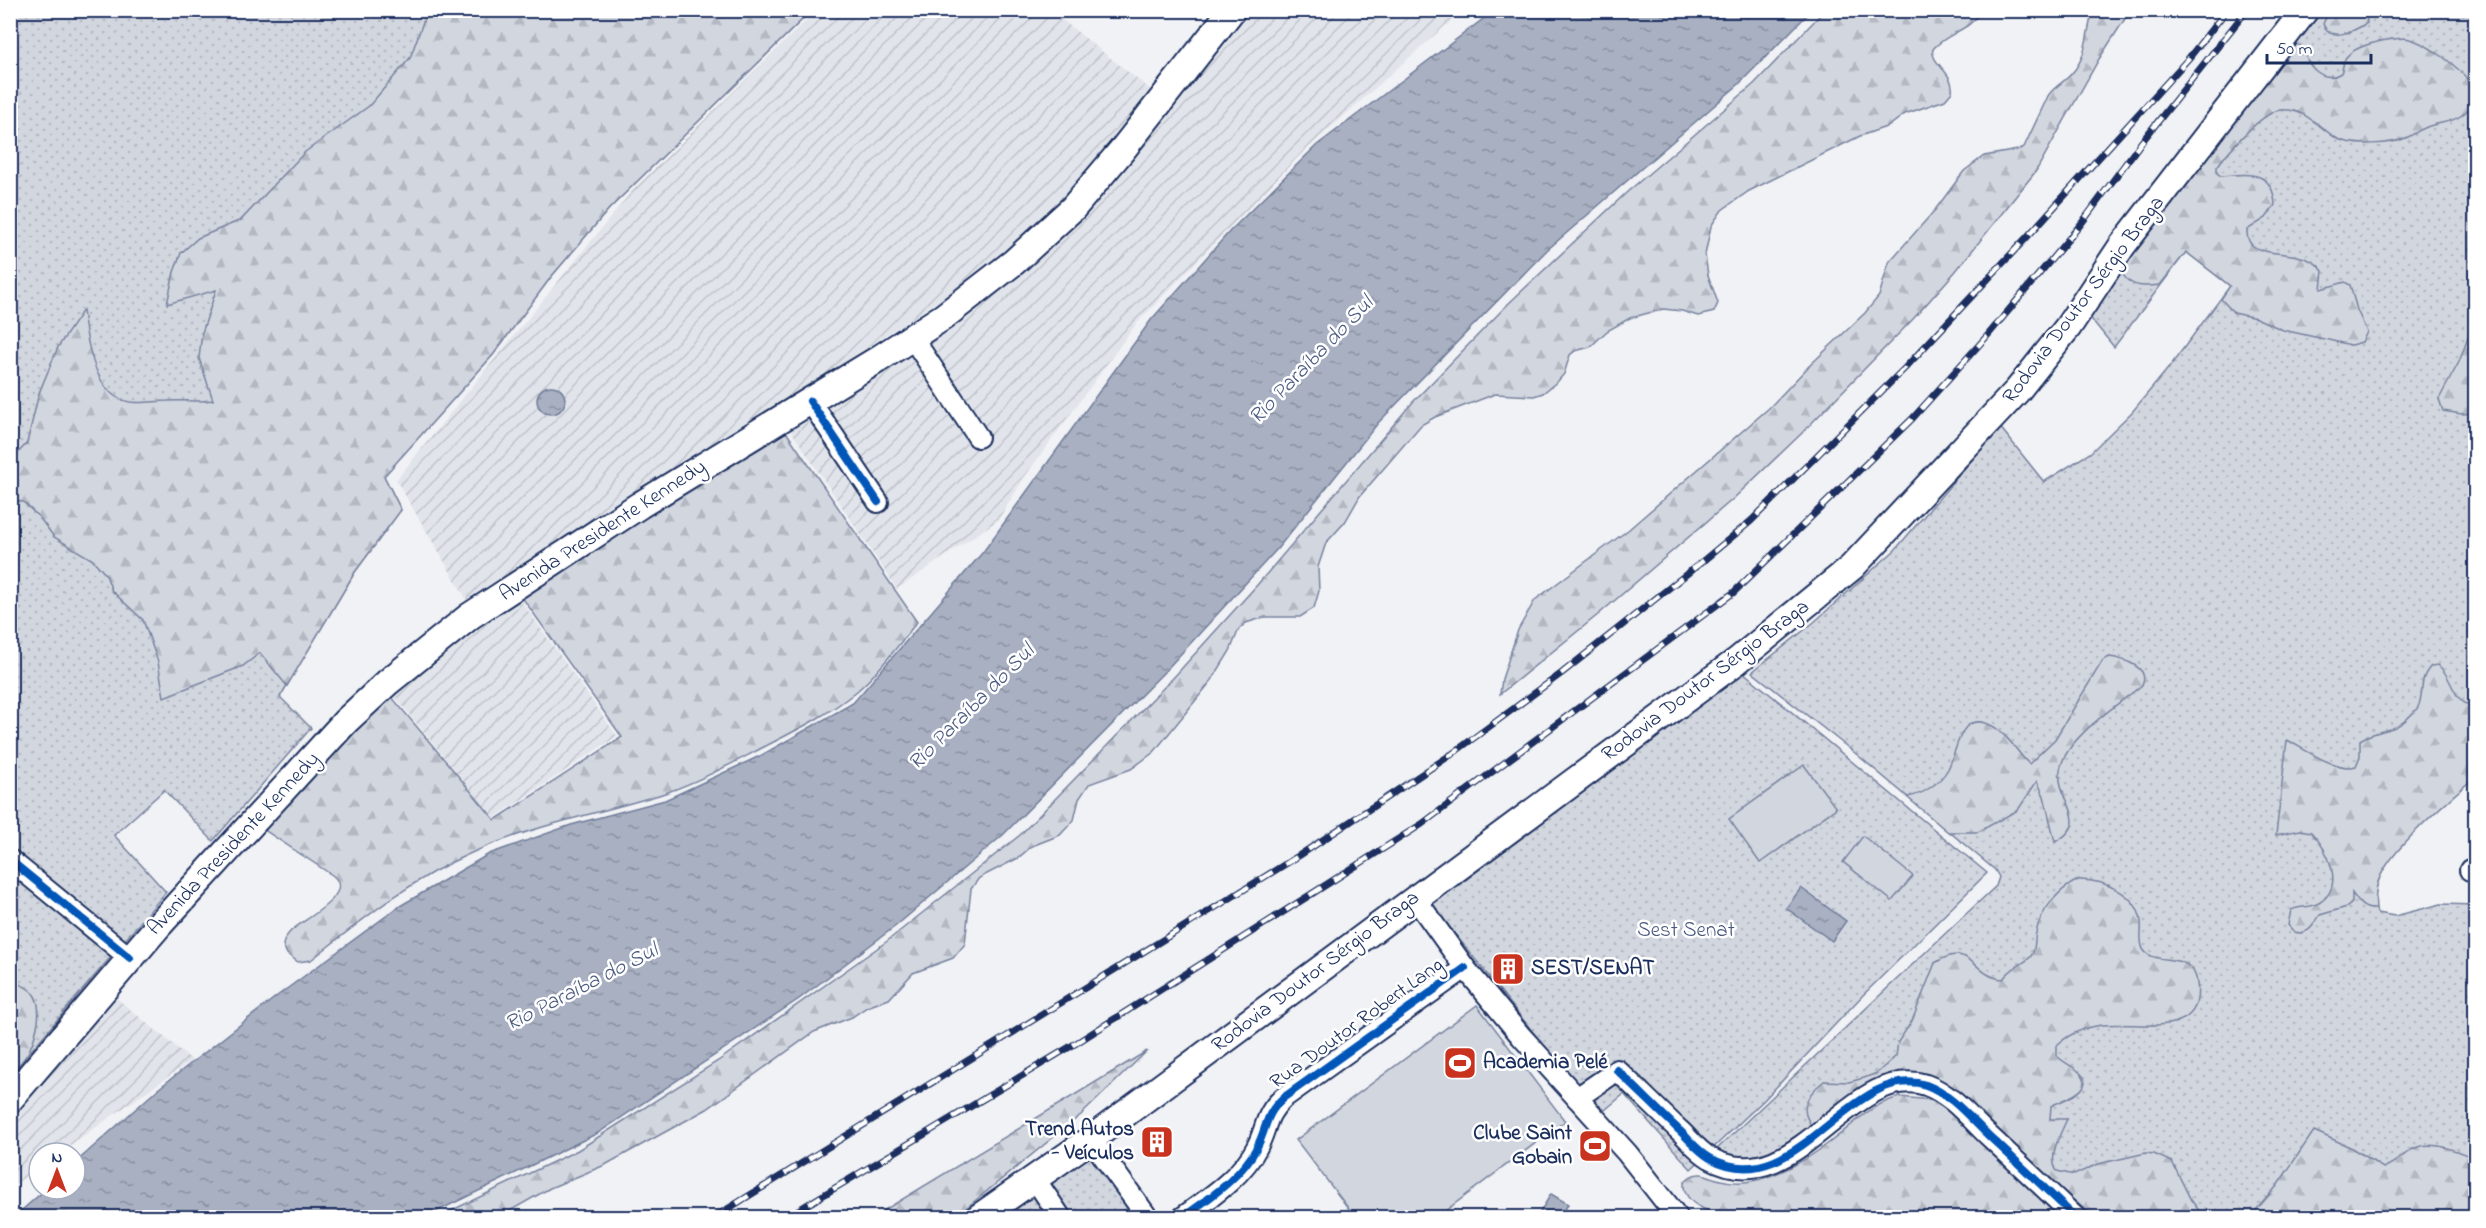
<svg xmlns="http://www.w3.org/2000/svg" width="2486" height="1228" viewBox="0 0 2486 1228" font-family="'Indie Flower',sans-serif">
  <defs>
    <pattern id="industrial-furrows" width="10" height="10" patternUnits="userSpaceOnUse" patternTransform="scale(1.5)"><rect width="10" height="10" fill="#e1e4ea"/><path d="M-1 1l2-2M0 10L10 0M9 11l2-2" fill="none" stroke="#c0c4cb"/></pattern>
    <pattern id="grass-dots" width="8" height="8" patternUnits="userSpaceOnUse" patternTransform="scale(1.5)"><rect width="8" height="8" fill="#d2d6df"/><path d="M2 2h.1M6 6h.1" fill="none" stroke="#b4b8c2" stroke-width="1.8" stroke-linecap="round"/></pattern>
    <pattern id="forest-firs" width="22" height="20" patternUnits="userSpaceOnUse" patternTransform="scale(1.5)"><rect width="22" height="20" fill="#d2d6df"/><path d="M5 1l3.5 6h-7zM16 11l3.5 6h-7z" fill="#b4b8c2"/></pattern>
    <pattern id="water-ripples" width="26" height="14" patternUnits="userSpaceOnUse" patternTransform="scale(1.5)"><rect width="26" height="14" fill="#a8b0c2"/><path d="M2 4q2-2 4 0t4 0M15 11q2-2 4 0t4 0" fill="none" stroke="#8890a1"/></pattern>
  </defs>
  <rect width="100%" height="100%" fill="#f1f2f5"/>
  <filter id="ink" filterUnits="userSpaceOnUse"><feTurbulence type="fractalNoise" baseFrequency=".0167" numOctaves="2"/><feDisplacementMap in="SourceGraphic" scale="12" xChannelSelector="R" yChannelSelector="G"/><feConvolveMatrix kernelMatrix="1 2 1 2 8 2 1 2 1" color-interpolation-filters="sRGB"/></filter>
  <g filter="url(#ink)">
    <g fill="url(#industrial-furrows)">
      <polygon points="1450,10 1456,16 1299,156 1136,324 1026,475 998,520 897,589 785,422 974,303 1240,11"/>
      <polygon points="816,11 1051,11 1151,90 1059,209 943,298 765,414 467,600 396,480 632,191"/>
      <polygon points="520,599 617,736 494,818 391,692"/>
      <polygon points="109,992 192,1060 59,1153 39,1153 39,1167 11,1187 11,1102"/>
    </g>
    <g fill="url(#grass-dots)" stroke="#76829e" stroke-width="1.5">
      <polygon points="11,11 811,11 609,209 551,277 493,355 384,476 401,510 355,572 280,697 311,728 213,841 164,790 114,835 166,892 11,1074"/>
      <path d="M2319 11H2475V777C2449 799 2393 847 2380 877 2375 888 2373 903 2377 913L2395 916 2441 904 2475 905V1217H2094L1927 1078C1908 1073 1895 1073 1876 1083L1780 1150 1742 1160 1716 1150 1966 914 1996 886 1999 877 1995 870 1855 753 1752 672 1813 623 1895 550 2000 427 2044 482 2090 453 2132 412 2171 365 2230 286 2186 252 2114 347 2088 315 2154 225Z"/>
      <polygon points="1743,672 1987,873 1863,995 1764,1100 1691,1169 1624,1094 1599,1115 1432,905"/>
      <polygon points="1092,1152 1140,1217 1067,1217 1043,1183"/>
      <polygon points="1033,1193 1050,1218 999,1218"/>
    </g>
    <g fill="url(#forest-firs)" stroke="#76829e" stroke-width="1.5">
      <path d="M427 11H811L609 209 551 277 493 355 384 476 401 510 355 572 287 686 260 653 243 666 164 697 158 662 143 620 112 591 106 575 93 560 54 537 39 517 23 502 11 500V461L27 443 39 393 58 347 83 310C86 338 94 394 126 401 139 405 154 401 167 401 183 400 198 402 213 400L199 358 202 333 216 290 167 304 174 272 181 253 198 238 241 220 305 152 369 106 410 58Z"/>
      <path d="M1824 11H1980C1972 30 1946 33 1933 49 1930 64 1955 72 1952 92L1945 100 1905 114 1889 126 1860 136 1749 191 1722 210 1711 226 1705 255 1708 275 1718 303 1714 312 1698 316 1682 311 1663 309 1630 318 1607 331 1590 347 1575 351 1570 355 1564 374 1558 381 1543 393 1534 396 1495 394 1435 417 1421 425 1360 496 1345 522 1326 543 1318 567 1319 591 1314 608 1300 617H1265L1246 623 1239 629 1230 651 1212 680 1154 752 1131 769 1089 784 1079 799 1074 820 1060 835 1032 846 1018 858 979 878 971 889 965 944 953 958 913 973 889 999 867 1007 852 1017 814 1032 707 1109 605 1165 550 1188 499 1217H438L578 1150 718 1061 886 942 1020 835 1173 678 1258 584 1412 403 1508 304 1626 193 1754 84Z"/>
      <path d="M2093 11H2130L2099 59 2036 171 1955 272 1914 318 1801 434 1733 499 1599 614 1500 694 1502 679 1518 630 1535 600 1628 530 1769 408 1808 367 1865 313 1879 296 1889 262 1935 210 1964 171 1984 156 2018 150 2024 147 2048 96C2054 86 2065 82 2072 73 2088 56 2086 31 2093 11Z"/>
      <path d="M2329 11H2366L2367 23C2354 31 2331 43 2323 24Z"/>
      <path d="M2405 38C2425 41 2460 67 2471 84 2479 97 2473 107 2462 115 2453 122 2444 122 2433 125 2423 127 2416 133 2408 137 2392 145 2352 147 2336 138 2319 127 2303 107 2280 110 2262 112 2227 152 2217 167V173L2221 176C2248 174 2273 169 2275 205L2266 218 2247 230C2245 266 2303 242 2323 271L2321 289 2345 282 2350 285 2357 310 2367 332 2362 342 2351 345 2283 330 2256 318 2234 313 2221 299 2230 286 2186 252 2160 285C2143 287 2129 288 2121 271L2181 187 2294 42 2304 49C2305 66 2324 84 2341 73 2343 69 2343 63 2345 59 2354 44 2389 39 2405 38Z"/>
      <polygon points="2475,319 2475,413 2462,414 2443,411 2439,399 2459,362"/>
      <path d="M784 429 917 622C898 645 880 671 857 691 828 715 793 732 760 749 729 765 697 782 665 793 599 814 532 825 469 854 410 880 361 921 311 960L298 962 287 954 283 945C284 940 286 936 290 932 300 921 358 894 332 875L263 829 332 752 391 696 495 820 622 737 519 593Z"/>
      <path d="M2110 657C2123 659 2151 667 2142 685 2118 705 2065 738 2060 770 2055 799 2095 821 2055 842L2044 796 2037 781 2018 810 1978 832H1948L1907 797C1923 795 1940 783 1948 769 1958 750 1959 707 1994 727 2008 735 2018 753 2029 764L2055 739 2103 660Z"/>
      <path d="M2438 665C2451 675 2452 696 2466 704L2475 702V777C2449 799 2394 846 2380 877 2375 887 2375 898 2376 909 2363 910 2359 903 2352 893V903L2347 907 2320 915C2313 925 2309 936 2294 932L2288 925 2291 910C2300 906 2310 908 2319 903 2346 886 2328 850 2311 832L2300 830 2276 835 2287 740C2304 749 2337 772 2356 766L2360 756V740C2379 728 2393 734 2410 716 2415 711 2419 708 2420 701 2424 685 2419 680 2431 666Z"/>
      <path d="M2078 880C2103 879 2138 894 2141 922 2142 931 2139 941 2143 949 2154 968 2193 948 2197 983 2205 1041 2138 1021 2103 1025 2086 1027 2069 1034 2057 1045V1056C2063 1062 2070 1065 2077 1070 2101 1089 2064 1099 2051 1106L2050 1119H2067C2061 1133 2047 1157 2057 1171L2074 1175 2098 1164 2146 1153 2154 1154 2172 1162 2191 1200 2204 1217H2094L1927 1078C1915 1075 1902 1071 1890 1076 1867 1083 1833 1114 1812 1128 1811 1124 1807 1119 1806 1115 1802 1101 1815 1088 1824 1081L1849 1082 1864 1078 1877 1073 1896 1056 1898 1042 1912 1021 1935 963C1973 939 1972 977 2003 979 2013 965 2024 965 2031 956 2036 950 2034 940 2036 933 2040 911 2059 889 2078 880Z"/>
      <path d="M11 980C18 983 26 986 32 992 45 1006 36 1036 29 1051 25 1059 16 1067 11 1074Z"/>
      <polygon points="1147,1051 1082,1114 955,1217 873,1217"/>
      <path d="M1900 1097 1931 1100 1942 1107 1968 1126 2059 1217H1726C1709 1212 1683 1204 1684 1183 1687 1178 1693 1174 1699 1174 1705 1173 1711 1178 1717 1179 1736 1185 1756 1182 1775 1174 1797 1166 1816 1153 1834 1139 1856 1122 1873 1103 1900 1097Z"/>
      <path d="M2314 1131 2350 1147 2383 1168C2394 1164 2401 1157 2411 1150 2430 1138 2456 1151 2475 1158V1217H2250L2277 1186Z"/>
    </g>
    <g fill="#d2d6df" stroke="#76829e" stroke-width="1.5">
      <polygon points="1804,765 1836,808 1760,863 1729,819"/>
      <polygon points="1863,836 1913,876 1892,901 1843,862"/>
      <polygon points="1477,1005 1565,1121 1437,1217 1355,1217 1296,1140"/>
    </g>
    <g fill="url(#water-ripples)" stroke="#707c9a" stroke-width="1.5">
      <polygon points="1495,10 1811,11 1738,85 1547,250 1378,423 1278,548 1166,670 1003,835 897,925 799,999 598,1133 425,1217 14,1217 46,1189 75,1189 75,1163 158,1089 277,996 400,906 489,854 571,825 665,800 762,755 853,703 983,552 1151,320 1230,231 1317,145"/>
      <circle cx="551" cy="400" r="14"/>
      <polygon points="1801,888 1846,921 1832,941 1786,908"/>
      <polygon points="1551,1194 1568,1204 1561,1217 1537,1217"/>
    </g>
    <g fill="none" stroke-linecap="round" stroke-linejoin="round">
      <g stroke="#1b2f5e" stroke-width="24">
        <g id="minor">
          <polyline points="912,337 978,437"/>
          <polyline points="810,401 878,502"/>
          <polyline points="10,860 130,958"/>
          <polyline points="2470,870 2476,868"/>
          <polyline points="1415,898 1465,968 1521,1036 1627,1153 1678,1218"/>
          <path d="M1617 1070C1638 1090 1658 1110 1679 1130 1689 1139 1698 1151 1710 1158 1796 1205 1850 1061 1926 1085 1951 1094 1970 1118 1989 1136 2018 1163 2047 1190 2076 1218"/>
          <polyline points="1577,1098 1609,1076"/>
          <polyline points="1091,1139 1148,1218"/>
          <polyline points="1035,1179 1061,1218"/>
          <path d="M1182 1218C1209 1198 1242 1177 1257 1147 1268 1126 1264 1116 1283 1098L1465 968"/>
        </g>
      </g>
      <g stroke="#1b2f5e" stroke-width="30">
        <g id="major">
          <polyline points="10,1099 159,925 346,721 388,682 470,616 640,505 877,360 943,317 1014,262 1073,208 1123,149 1232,10"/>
          <polyline points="978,1218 1091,1139 1737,661 1852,567 2017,391 2068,327 2122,246 2305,10"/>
        </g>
      </g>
      <use href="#minor" stroke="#fff" stroke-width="20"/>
      <use href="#major" stroke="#fff" stroke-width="26"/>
      <g stroke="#1b2f5e" stroke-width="7">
        <g id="rail">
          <polyline points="713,1218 1300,855 1452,754 1562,673 1698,565 1751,521 1905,368 2028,236 2188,59 2227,10"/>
          <polyline points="785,1218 1078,1042 1422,824 1733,593 1912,419 1988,335 2081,224 2140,144 2247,10"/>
        </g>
      </g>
      <use href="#rail" stroke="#fff" stroke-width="4.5" stroke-dasharray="14" stroke-linecap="butt"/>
      <g stroke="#fff" stroke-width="11">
        <g id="cycleway">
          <polyline points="810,401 878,502"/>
          <polyline points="10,860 130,958"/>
          <path d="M1617 1070C1638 1090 1658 1110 1679 1130 1689 1139 1698 1151 1710 1158 1796 1205 1850 1061 1926 1085 1951 1094 1970 1118 1989 1136 2018 1163 2047 1190 2076 1218"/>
          <path d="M1182 1218C1209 1198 1242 1177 1257 1147 1268 1126 1264 1116 1283 1098L1465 968"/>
        </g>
      </g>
      <use href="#cycleway" stroke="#0057b8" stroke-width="8"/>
    </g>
  </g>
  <defs>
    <g id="building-square" transform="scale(1.725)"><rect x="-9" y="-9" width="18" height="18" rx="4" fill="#c8321e" stroke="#fff"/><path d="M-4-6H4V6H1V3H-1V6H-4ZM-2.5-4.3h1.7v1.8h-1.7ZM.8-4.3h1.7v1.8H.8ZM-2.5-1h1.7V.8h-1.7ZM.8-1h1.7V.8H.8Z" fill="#fff"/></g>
    <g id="stadium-square" transform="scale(1.725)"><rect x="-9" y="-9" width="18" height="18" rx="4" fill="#c8321e" stroke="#fff"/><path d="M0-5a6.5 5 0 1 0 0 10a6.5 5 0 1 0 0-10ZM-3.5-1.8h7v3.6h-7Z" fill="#fff"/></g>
  </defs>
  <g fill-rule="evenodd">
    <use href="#building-square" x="1508" y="969"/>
    <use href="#stadium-square" x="1460" y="1063"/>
    <use href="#building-square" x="1157" y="1142"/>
    <use href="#stadium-square" x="1595" y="1146"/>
  </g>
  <g text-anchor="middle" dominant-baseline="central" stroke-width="5" stroke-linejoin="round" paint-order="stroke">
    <g font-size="21" fill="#1b2f5e" stroke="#fff">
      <text transform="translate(2084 300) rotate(-53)">Rodovia Doutor Sérgio Braga</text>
      <text transform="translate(603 531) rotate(-33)">Avenida Presidente Kennedy</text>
      <text transform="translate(1706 681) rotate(-37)">Rodovia Doutor Sérgio Braga</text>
      <text transform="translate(234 844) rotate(-47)">Avenida Presidente Kennedy</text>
      <text transform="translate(1316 972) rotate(-37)">Rodovia Doutor Sérgio Braga</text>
      <text transform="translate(1357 1024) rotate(-36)">Rua Doutor Robert Lang</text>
    </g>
    <g font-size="21" fill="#49597e" stroke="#fff">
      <text x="1686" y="931">Sest Senat</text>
    </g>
    <g font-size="21" font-weight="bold" fill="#1b2f5e" stroke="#fff" text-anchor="start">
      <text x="1531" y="969">SEST/SENAT</text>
      <text x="1483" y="1063">Academia Pelé</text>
      <text x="1134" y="1130" text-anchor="end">Trend Autos<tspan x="1134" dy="24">- Veículos</tspan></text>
      <text x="1572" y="1134" text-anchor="end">Clube Saint<tspan x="1572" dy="24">Gobain</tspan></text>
    </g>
    <g font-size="22" font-style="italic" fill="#4c5c81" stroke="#fff">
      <text transform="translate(1312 361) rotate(-46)">Rio Paraíba do Sul</text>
      <text transform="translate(972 708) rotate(-45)">Rio Paraíba do Sul</text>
      <text transform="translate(582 988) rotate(-27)">Rio Paraíba do Sul</text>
    </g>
  </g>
  <rect width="2486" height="1228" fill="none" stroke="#fff" stroke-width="36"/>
  <rect x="18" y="18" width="2450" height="1192" fill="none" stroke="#1b2f5e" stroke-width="2" filter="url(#ink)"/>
  <g transform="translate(57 1171)"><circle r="28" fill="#ffffff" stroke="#a4acbf" stroke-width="1.5"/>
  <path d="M0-4.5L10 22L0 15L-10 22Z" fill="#c8321e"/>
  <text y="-9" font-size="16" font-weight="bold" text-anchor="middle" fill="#1b2f5e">N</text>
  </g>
  <path d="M2267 54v9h104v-9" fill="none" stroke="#1b2f5e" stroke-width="3"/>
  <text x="2276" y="54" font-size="18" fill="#1b2f5e" stroke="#ffffff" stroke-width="4.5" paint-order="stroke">50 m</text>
</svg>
